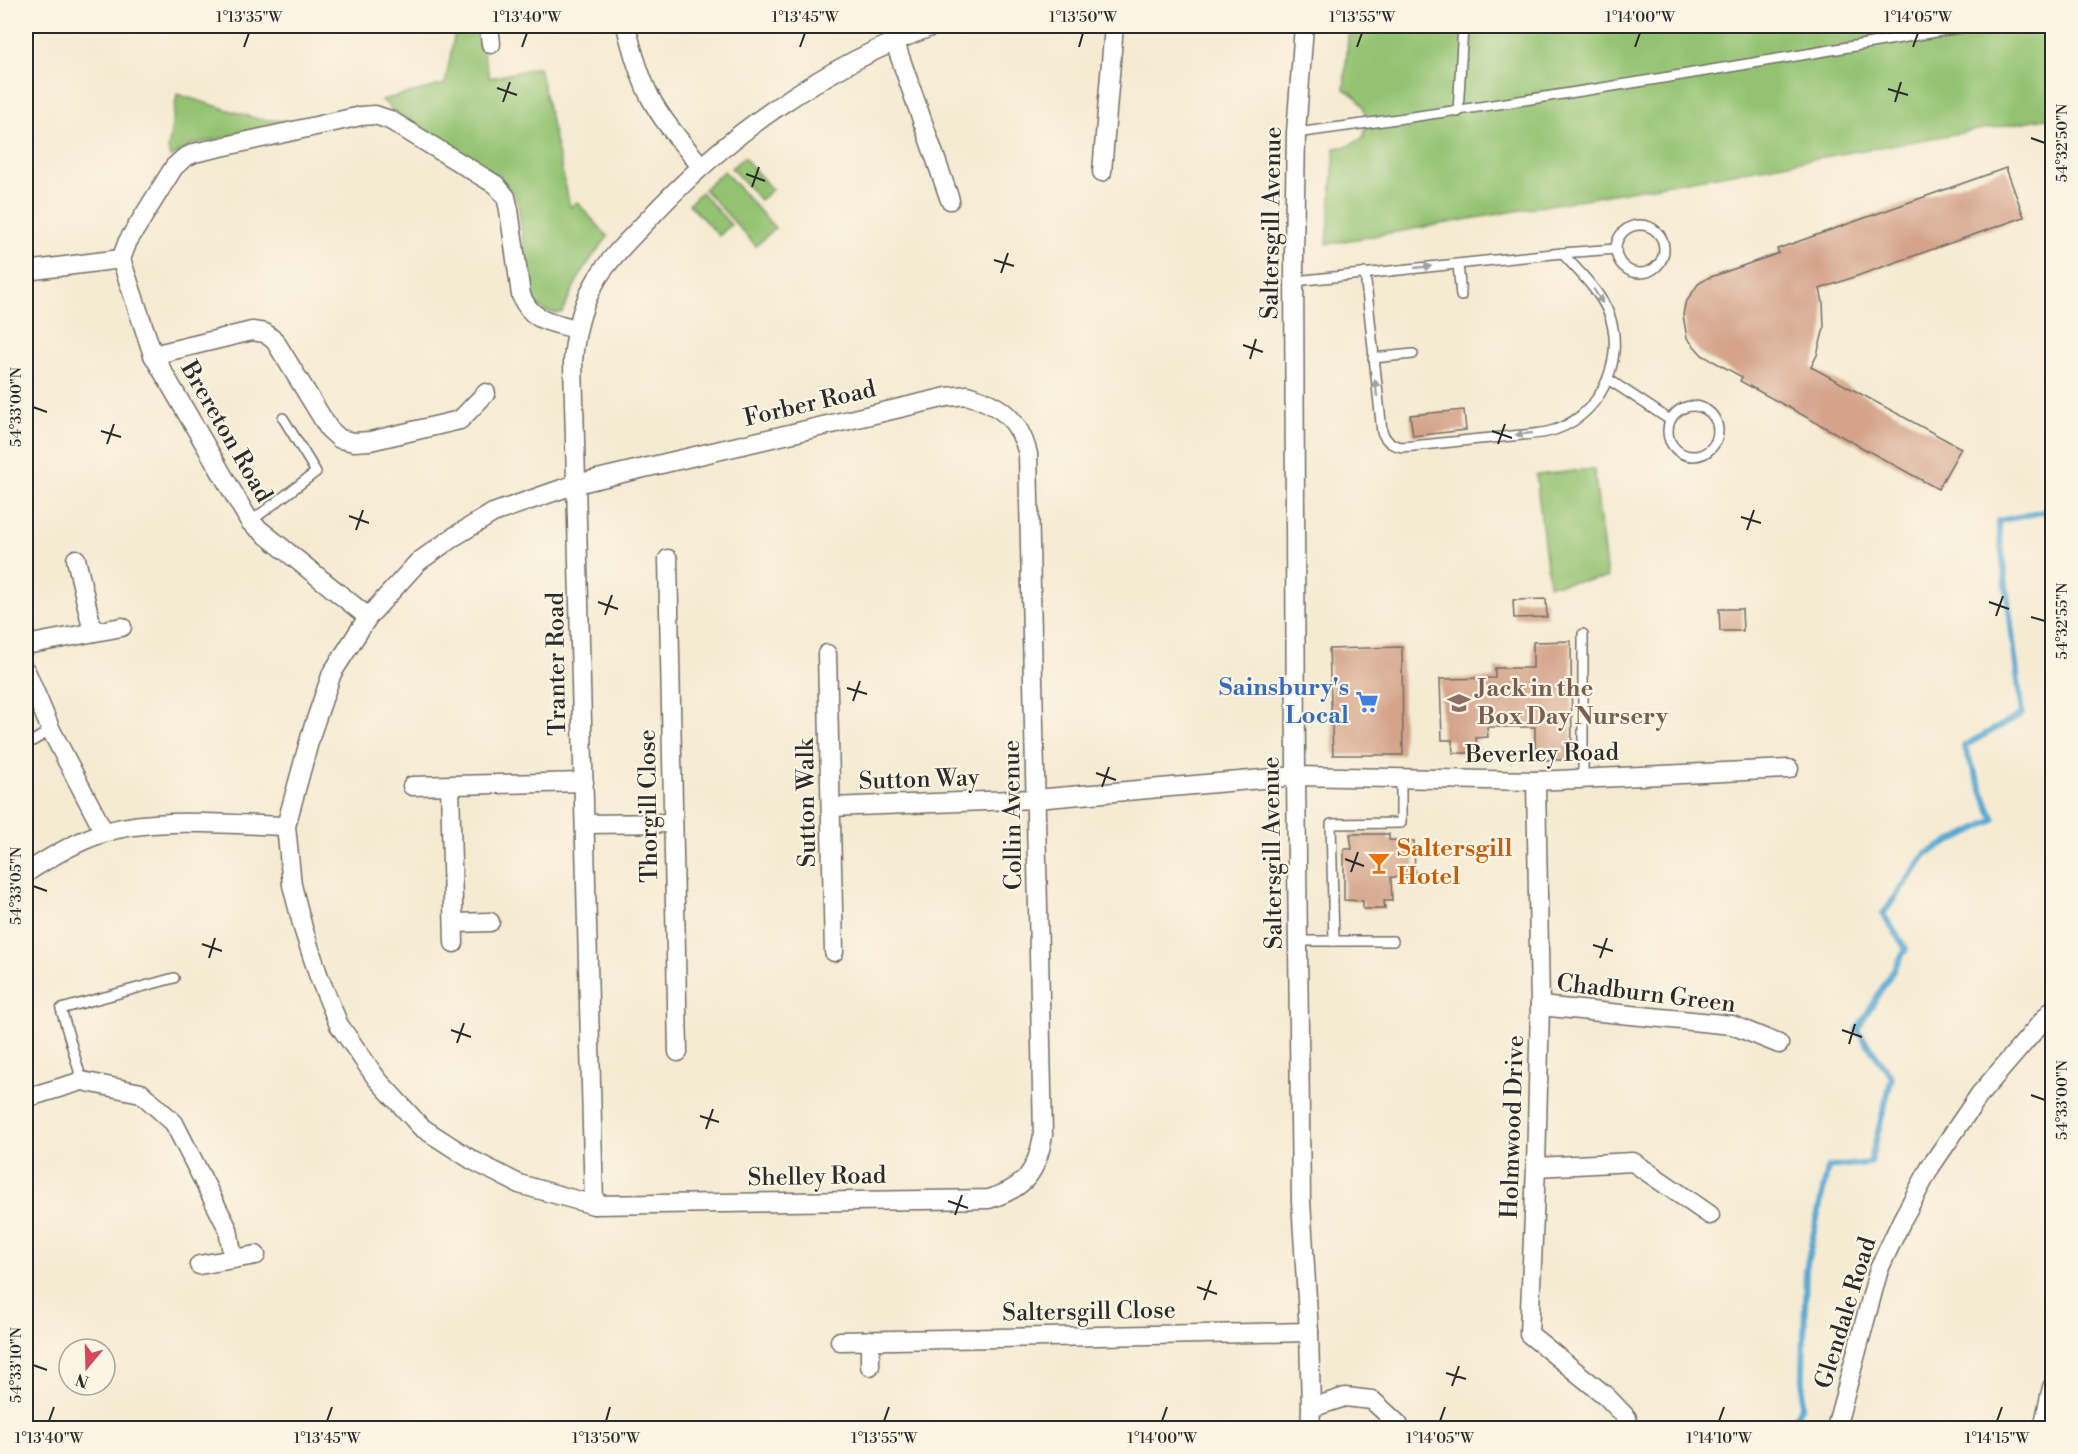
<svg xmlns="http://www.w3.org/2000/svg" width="2078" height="1454" viewBox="0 0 2078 1454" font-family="'Libre Bodoni',serif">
  <rect width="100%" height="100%" fill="#fcf5e5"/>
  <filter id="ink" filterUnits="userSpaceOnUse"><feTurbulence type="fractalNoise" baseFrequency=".0167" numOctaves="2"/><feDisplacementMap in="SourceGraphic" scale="12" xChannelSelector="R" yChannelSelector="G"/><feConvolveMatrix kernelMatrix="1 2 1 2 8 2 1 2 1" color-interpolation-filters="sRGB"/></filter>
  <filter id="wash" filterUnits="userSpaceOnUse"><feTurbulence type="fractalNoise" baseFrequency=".008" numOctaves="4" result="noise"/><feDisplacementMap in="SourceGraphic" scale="24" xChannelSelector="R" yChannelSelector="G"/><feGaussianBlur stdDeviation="1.35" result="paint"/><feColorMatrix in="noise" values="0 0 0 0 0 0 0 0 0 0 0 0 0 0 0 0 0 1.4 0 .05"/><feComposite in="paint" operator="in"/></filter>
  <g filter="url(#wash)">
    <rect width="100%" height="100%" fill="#f5ebd3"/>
    <g fill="#93c271" stroke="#5f764e" stroke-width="1.5">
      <path d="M456 26H476L490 78 539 67 570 207 577 202 608 237C586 263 575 282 562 313 546 314 539 309 530 296L518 205 514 195 501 178 390 108 382 100 445 84Z"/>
      <path d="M1349 26H2052V117L1327 244 1335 148 1349 146 1364 137C1366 113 1368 102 1344 89Z"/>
      <polygon points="177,94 258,119 293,122 191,145 171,158 168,150"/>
      <polygon points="744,157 772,190 760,200 731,168"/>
      <polygon points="724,171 775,228 756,246 704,189"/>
      <polygon points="701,192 731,225 719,236 689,204"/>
      <polygon points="1594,469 1607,578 1549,585 1536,475"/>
    </g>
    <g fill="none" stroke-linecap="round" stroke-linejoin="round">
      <polyline stroke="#58a8d2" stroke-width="6" points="1789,1428 1802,1406 1806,1269 1828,1167 1870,1163 1892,1077 1857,1030 1906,949 1883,914 1927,853 1994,820 1964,746 2022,714 1998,521 2052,510"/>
    </g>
    <g id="blocks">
      <g fill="#d4a389">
        <polygon points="2006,168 2024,217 1820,289 1823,302 1824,328 1817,355 1811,367 1961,448 1938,489 1740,381 1742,377 1702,355 1687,338 1683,315 1685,304 1698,284 1708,278 1779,253 1777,249"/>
        <polygon points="1464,410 1466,430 1413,436 1410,415"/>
        <polygon points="1546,599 1547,617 1514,618 1513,600"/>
        <polygon points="1719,609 1742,609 1743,631 1720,631"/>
        <polygon points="1571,641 1572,760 1535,760 1535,727 1487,727 1488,737 1476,738 1477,753 1453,753 1452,740 1442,740 1440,679 1495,678 1495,668 1533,668 1533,642"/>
        <polygon points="1402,647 1403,755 1333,755 1329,649"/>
        <polygon points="1350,834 1389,834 1389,840 1414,841 1415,878 1391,877 1392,901 1384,901 1385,909 1363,909 1363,901 1344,900 1344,849 1352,849"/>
      </g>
    </g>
  </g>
  <g filter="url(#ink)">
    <use href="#blocks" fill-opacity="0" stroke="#726e66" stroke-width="1.5"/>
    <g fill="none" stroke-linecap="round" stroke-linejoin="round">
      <g stroke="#726e66" stroke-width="12">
        <g id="lane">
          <polyline points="1458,112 1463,26"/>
          <path d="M1296 133C1521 103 1746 65 1970 26"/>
          <circle cx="1640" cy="249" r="24"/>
          <polyline points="1562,253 1616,249"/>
          <polyline points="1458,264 1461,296"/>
          <path d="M1295 281C1384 271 1473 262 1562 253 1578 271 1600 291 1609 314 1627 362 1598 421 1547 432 1532 435 1516 435 1502 437 1468 440 1435 444 1402 447 1391 445 1387 442 1382 432L1365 273"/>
          <polyline points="1373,358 1413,354"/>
          <polyline points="1608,379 1670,420"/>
          <circle cx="1693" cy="431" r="25"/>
          <polyline points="250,522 316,472 283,418"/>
          <polyline points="26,745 51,730"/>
          <polyline points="1583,779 1583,634"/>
          <polyline points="1298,941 1334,941 1331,824 1401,823 1401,778"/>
          <polyline points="1334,941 1393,941"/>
          <polyline points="82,1081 61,1009 174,978"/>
        </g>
      </g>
      <g stroke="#726e66" stroke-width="21">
        <g id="street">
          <polyline points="489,26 491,44"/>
          <path d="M626 26C632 50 639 75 650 97 663 122 683 144 701 166"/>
          <polyline points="1304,26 1296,133 1294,253 1296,776 1301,1201 1309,1332 1311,1408 1310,1428"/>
          <polyline points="894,40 950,200"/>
          <polyline points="1102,172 1114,26"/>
          <path d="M121 259 128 241 174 167 184 158 194 153 361 116 375 115 390 120 496 185 506 197 509 210 521 295C531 322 552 322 577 329"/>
          <polyline points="121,259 153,355 250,522 368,617"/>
          <polyline points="26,271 121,259"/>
          <polyline points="153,355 252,331 265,333 275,341 329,429 340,439 354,442 370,441 460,420 486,393"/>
          <path d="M967 395C1001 405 1019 419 1028 454L1043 1135C1037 1172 1025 1188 989 1199L594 1205 519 1184 472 1160 421 1127 377 1079 339 1025 319 977 303 928 292 885 286 826 312 731 332 673 368 617 418 562 455 536 493 513 576 484 947 397Z"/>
          <polyline points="76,559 93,632"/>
          <polyline points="668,559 678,1052"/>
          <polyline points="26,645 122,627"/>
          <polyline points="827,654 834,952"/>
          <polyline points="26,671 51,730 104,832"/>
          <polyline points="1536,781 1540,1006 1536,1167 1529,1334 1606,1396 1627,1418 1627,1428"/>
          <polyline points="450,785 454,943"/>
          <polyline points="412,786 584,782"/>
          <polyline points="831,807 1036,799 1296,776 1536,781 1789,769"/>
          <polyline points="585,824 673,823"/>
          <path d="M26 873C50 857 75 842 103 833 153 816 232 825 286 826"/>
          <polyline points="454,923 490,922"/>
          <polyline points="1540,1006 1732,1025 1779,1044"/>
          <polyline points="26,1098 82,1081 141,1093 174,1123 228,1229 233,1259"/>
          <polyline points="1536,1167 1633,1162 1710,1215"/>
          <path d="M594 1205 573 361C575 333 582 304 597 279 609 259 628 241 644 224 724 136 822 67 933 26"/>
          <polyline points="199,1265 256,1255"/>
          <polyline points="870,1340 870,1366"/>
          <polyline points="840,1341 1309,1332"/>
          <polyline points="1311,1408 1345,1397 1372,1400 1398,1424 1400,1428"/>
          <polyline points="1836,1428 1879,1269 1902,1220 1931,1166 1980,1094 2052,1010"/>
          <polyline points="2043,1428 2052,1387"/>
        </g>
      </g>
      <use href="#lane" stroke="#fff" stroke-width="9"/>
      <use href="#street" stroke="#fff" stroke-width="18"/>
    </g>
    <defs><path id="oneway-solid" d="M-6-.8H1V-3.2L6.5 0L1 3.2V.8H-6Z" transform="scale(1.5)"/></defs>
    <g fill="#a0a0a0">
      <use href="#oneway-solid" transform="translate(1423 267) rotate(-6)"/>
      <use href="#oneway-solid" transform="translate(1598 296) rotate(57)"/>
      <use href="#oneway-solid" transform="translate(1376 388) rotate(-97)"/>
      <use href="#oneway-solid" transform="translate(1524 434) rotate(174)"/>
    </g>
  </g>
  <path fill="none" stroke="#2b2b2b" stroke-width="2" d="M244 47 249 33M522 47 527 33M800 47 805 33M1079 47 1083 33M1357 47 1362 33M1635 47 1640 33M1913 47 1918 33M497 88 517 95M1888 89 1908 95M503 102 510 82M1895 102 1901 82M2031 138 2045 143M746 174 765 181M752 187 759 167M994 260 1014 266M1001 273 1008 253M1243 345 1263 352M1250 359 1256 339M33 407 47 412M101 431 121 437M1492 431 1512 438M107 444 114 424M1498 444 1505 424M349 516 369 523M1741 517 1761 523M356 530 363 510M1747 530 1754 510M598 602 618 609M1989 602 2009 609M605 615 612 595M1996 616 2003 596M2031 617 2045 621M847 688 867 694M853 701 860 681M1096 773 1116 780M1102 787 1109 767M1345 859 1364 866M1351 872 1358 852M33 886 47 891M202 944 222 951M1593 945 1613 951M209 958 215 938M1600 958 1607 938M451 1030 471 1037M1842 1030 1862 1037M457 1043 464 1023M1849 1044 1855 1024M2031 1095 2045 1100M700 1116 719 1122M706 1129 713 1109M948 1201 968 1208M955 1215 962 1195M1197 1287 1217 1294M1204 1300 1211 1280M33 1365 47 1370M1446 1373 1466 1379M1452 1386 1459 1366M49 1421 54 1407M327 1421 332 1407M606 1421 610 1407M884 1421 889 1407M1162 1421 1167 1407M1440 1421 1445 1407M1719 1421 1724 1407M1997 1421 2002 1407"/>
  <defs>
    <g id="supermarket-bare" transform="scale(1.8)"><path d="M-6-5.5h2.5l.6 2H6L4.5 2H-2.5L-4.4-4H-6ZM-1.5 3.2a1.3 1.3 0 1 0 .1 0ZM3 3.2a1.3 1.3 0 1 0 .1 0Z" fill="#3f7fe0" stroke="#fcf5e5" stroke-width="2.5" paint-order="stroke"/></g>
    <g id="school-bare" transform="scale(1.8)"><path d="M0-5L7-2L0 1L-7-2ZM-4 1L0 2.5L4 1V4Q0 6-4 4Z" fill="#8d6e63" stroke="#fcf5e5" stroke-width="2.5" paint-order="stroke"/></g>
    <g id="bar-bare" transform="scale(1.8)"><path d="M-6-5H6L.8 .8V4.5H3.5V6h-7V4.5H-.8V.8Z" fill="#e8710a" stroke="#fcf5e5" stroke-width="2.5" paint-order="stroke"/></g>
  </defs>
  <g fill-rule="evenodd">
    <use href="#supermarket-bare" x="1367" y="702"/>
    <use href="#school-bare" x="1459" y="703"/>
    <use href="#bar-bare" x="1379" y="863"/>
  </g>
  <g text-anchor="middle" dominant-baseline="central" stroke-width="4.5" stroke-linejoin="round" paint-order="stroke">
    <g font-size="24" fill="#2b2b2b" stroke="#fcf5e5">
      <text transform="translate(1272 223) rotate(-89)">Saltersgill Avenue</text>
      <text transform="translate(810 404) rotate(-13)">Forber Road</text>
      <text transform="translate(226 432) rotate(60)">Brereton Road</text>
      <text transform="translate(557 664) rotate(-91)">Tranter Road</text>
      <text transform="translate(1542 754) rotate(-1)">Beverley Road</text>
      <text transform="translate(919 780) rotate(-2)">Sutton Way</text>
      <text transform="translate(807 803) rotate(-91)">Sutton Walk</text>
      <text transform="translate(649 806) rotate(-91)">Thorgill Close</text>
      <text transform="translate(1013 815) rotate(-91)">Collin Avenue</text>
      <text transform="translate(1273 853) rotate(-91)">Saltersgill Avenue</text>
      <text transform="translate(1646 994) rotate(7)">Chadburn Green</text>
      <text transform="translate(1513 1127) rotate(-88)">Holmwood Drive</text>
      <text transform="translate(817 1177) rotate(-1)">Shelley Road</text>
      <text transform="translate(1089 1312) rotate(-1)">Saltersgill Close</text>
      <text transform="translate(1846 1313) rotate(-73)">Glendale Road</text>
    </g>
    <g font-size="24" font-weight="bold" fill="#366cbe" stroke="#fcf5e5" text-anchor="end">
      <text x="1349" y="688">Sainsbury's<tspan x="1349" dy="28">Local</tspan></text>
    </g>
    <g font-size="24" font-weight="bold" fill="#785e54" stroke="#fcf5e5" text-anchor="start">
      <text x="1477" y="689">Jack in the<tspan x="1477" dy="28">Box Day Nursery</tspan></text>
    </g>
    <g font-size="24" font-weight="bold" fill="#c56008" stroke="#fcf5e5" text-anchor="start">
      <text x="1397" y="849">Saltersgill<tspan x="1397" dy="28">Hotel</tspan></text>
    </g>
  </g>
  <rect width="2078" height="1454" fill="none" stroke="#fcf5e5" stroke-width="66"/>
  <g transform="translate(87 1367) rotate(199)"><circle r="28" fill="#fcf5e5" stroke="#a8a49b" stroke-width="1.5"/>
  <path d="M0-4.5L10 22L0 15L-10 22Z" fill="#d1495b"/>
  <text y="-9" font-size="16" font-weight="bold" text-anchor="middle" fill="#2b2b2b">N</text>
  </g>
  <rect x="33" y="33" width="2012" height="1388" fill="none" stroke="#2b2b2b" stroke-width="2"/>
  <g font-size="15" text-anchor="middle" fill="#2b2b2b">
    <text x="249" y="22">1°13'35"W</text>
    <text x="527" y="22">1°13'40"W</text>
    <text x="805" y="22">1°13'45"W</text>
    <text x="1083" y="22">1°13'50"W</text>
    <text x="1362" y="22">1°13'55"W</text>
    <text x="1640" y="22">1°14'00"W</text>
    <text x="1918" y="22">1°14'05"W</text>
    <text transform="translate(2062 143) rotate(-90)" y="5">54°32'50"N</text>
    <text transform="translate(16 407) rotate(-90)" y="5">54°33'00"N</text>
    <text transform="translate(2062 621) rotate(-90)" y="5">54°32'55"N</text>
    <text transform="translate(16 886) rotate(-90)" y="5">54°33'05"N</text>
    <text transform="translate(2062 1100) rotate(-90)" y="5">54°33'00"N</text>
    <text transform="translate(16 1365) rotate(-90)" y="5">54°33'10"N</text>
    <text x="49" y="1443">1°13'40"W</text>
    <text x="327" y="1443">1°13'45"W</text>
    <text x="606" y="1443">1°13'50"W</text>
    <text x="884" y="1443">1°13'55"W</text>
    <text x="1162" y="1443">1°14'00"W</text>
    <text x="1440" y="1443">1°14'05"W</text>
    <text x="1719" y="1443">1°14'10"W</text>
    <text x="1997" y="1443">1°14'15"W</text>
  </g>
</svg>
